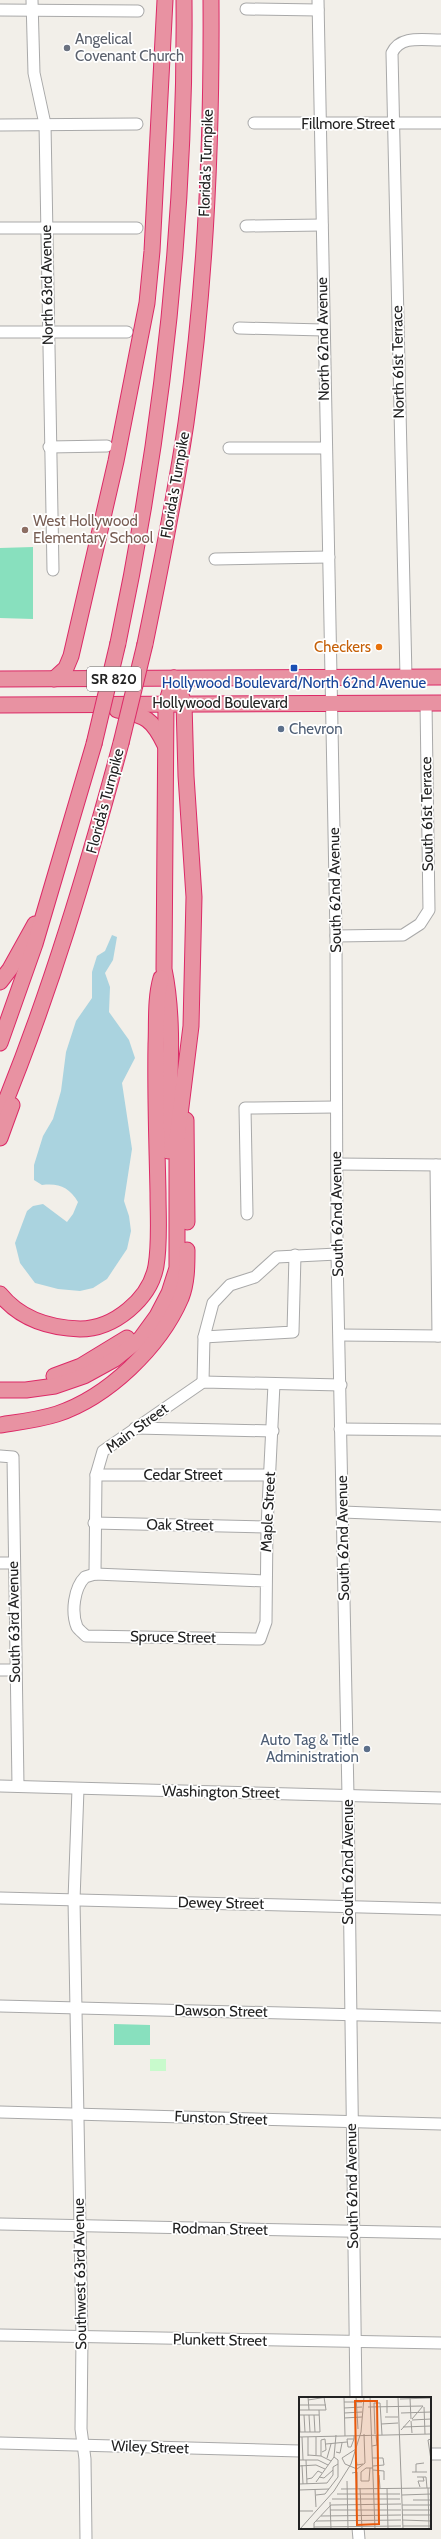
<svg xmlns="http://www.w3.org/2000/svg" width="441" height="2539" viewBox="0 0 441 2539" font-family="Cabin,sans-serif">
  <rect width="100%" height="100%" fill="#f2efe9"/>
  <rect fill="#c8facc" x="150" y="2059" width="16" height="12"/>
  <g fill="#88e0be">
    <polygon points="33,547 33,619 0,618 0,548"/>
    <polygon points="114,2024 150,2025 150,2045 114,2045"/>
  </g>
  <path fill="#aad3df" d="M112 935 117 937 113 960 105 973 110 987 109 1012 129 1040 135 1058 122 1083 132 1149 124 1201 129 1216 131 1231 127 1249 107 1279 93 1288 80 1291 58 1289 35 1283 20 1263 15 1243 27 1211 33 1206 43 1204 67 1222 73 1214 78 1202C69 1187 59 1183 42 1185L34 1180V1165L43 1136 53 1119 61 1091 66 1052 76 1021 92 998V972L97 956 105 951Z"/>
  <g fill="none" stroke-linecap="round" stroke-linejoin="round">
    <g stroke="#a9a9a9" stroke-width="13">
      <g id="minor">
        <polyline points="32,0 34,73 45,124 53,570"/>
        <polyline points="318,0 336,936 337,1254 348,1796 356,2398"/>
        <polyline points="246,9 318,10"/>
        <polyline points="0,10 138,11"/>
        <polyline points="254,123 441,123"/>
        <polyline points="0,125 137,124"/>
        <polyline points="246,226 322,225"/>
        <polyline points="0,228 137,228"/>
        <polyline points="239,328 323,330"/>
        <polyline points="0,332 127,332"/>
        <polyline points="49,447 107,446"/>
        <polyline points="229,448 325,448"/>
        <polyline points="215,559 329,557"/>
        <path d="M406 677 392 53C400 35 423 40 441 40"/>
        <polyline points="336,936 403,935 420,924 429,910 426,703"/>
        <polyline points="337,1164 441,1165"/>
        <polyline points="436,1165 438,1336"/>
        <polyline points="247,1214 245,1108 336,1107"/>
        <polyline points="340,1335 441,1336"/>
        <polyline points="204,1337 293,1332 295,1255"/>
        <polyline points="203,1382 204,1337 213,1303 230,1285 255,1277 277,1257 337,1254"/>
        <polyline points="135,1428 273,1431"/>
        <polyline points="340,1429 441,1430"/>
        <polyline points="0,1456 13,1457 18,1786"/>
        <polyline points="96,1475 270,1475"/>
        <polyline points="343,1512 441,1516"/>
        <polyline points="94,1523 267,1527"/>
        <polyline points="0,1563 13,1563"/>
        <polyline points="95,1574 96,1475 103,1451 203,1382 341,1385"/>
        <path d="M265 1581 95 1574 85 1577C74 1588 71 1612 77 1627 79 1630 83 1633 86 1636L260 1639 266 1622 267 1527 274 1384"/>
        <polyline points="0,1670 15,1670"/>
        <polyline points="0,1786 441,1798"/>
        <polyline points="78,1789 74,1900 82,2338 81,2429 85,2459 86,2539"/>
        <polyline points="0,1898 441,1909"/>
        <polyline points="0,2006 441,2017"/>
        <polyline points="0,2112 441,2124"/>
        <polyline points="0,2224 441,2233"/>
        <polyline points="0,2335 441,2343"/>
        <polyline points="0,2443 300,2451"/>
        <polyline points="430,2454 441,2454"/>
        <polyline points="358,2528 359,2539"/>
      </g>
    </g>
    <g stroke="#dc2a67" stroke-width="17">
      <g id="highway">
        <path d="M118 643C163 429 186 218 184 0"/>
        <path d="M145 644C160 571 175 497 186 423 206 284 212 141 211 0"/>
        <polyline points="0,679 441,677"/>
        <polyline points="54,679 66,668 71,656 116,461 147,303 152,251 165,0"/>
        <polyline points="0,705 441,703"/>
        <path d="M117 710C146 716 152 718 165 745"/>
        <polyline points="0,982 10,969 35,924"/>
        <polyline points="0,1043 35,944 94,744"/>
        <path d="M0 1115C50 994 87 869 121 743"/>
        <polyline points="186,1120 187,1222"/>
        <polyline points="0,1138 12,1105"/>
        <path d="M168 1151C168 1091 176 1027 164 969L166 704 174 678"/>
        <path d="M0 1294C20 1319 49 1328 80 1329 114 1329 150 1299 156 1266 160 1243 158 1216 158 1193 157 1143 155 1094 156 1044 157 1023 155 999 161 978"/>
        <polyline points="54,1376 81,1366 127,1338"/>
        <polyline points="0,1390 26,1390 55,1386 84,1376 115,1359 141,1338 157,1316 169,1293 177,1268 177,1139 191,1026 194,897 186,776 184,703 174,678"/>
        <path d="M0 1425C19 1422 38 1420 57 1414 108 1397 160 1347 181 1298 187 1283 187 1266 187 1250"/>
      </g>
    </g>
    <use href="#minor" stroke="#fff" stroke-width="11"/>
    <use href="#highway" stroke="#e892a2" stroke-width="15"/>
    <g stroke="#dc2a67" stroke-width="17" stroke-linecap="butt">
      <g id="highway-bridge">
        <polyline points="121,743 145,644"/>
        <polyline points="94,744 118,643"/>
      </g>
    </g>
    <use href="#highway-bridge" stroke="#e892a2" stroke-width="15"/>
  </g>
  <circle fill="#6b7280" stroke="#fff" stroke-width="1.5" cx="67" cy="48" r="4"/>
  <circle fill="#8d6e63" stroke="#fff" stroke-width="1.5" cx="25" cy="530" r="4"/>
  <circle fill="#e8710a" stroke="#fff" stroke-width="1.5" cx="379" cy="647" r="4"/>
  <rect fill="#1a4fb4" stroke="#fff" stroke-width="1.5" x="290" y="664" width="8" height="8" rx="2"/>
  <g fill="#5c6f8a" stroke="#fff" stroke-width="1.5">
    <circle cx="281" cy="729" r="4"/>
    <circle cx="367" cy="1749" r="4"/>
  </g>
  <g text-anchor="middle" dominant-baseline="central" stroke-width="3.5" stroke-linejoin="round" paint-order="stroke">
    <rect fill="#fff" stroke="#646464" stroke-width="1" x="87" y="667" width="54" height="24" rx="3"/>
    <g font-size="14" font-weight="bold" fill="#222">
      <text x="114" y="679">SR 820</text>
    </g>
    <g font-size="15" fill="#5b616d" stroke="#fff" text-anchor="start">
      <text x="75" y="39">Angelical<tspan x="75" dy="17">Covenant Church</tspan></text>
    </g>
    <g font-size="15" fill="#222" stroke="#fff">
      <text x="348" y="124">Fillmore Street</text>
      <text transform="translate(206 163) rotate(-88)">Florida's Turnpike</text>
      <text transform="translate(47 285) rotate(-91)">North 63rd Avenue</text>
      <text transform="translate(323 339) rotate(-91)">North 62nd Avenue</text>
      <text transform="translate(398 362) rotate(-91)">North 61st Terrace</text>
      <text transform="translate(175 485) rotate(-80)">Florida's Turnpike</text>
      <text x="220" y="703">Hollywood Boulevard</text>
      <text transform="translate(105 801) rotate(-75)">Florida's Turnpike</text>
      <text transform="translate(427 814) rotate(-91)">South 61st Terrace</text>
      <text transform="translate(335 890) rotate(-91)">South 62nd Avenue</text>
      <text transform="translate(337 1214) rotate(-91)">South 62nd Avenue</text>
      <text transform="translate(137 1428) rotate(-36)">Main Street</text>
      <text x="183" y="1475">Cedar Street</text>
      <text transform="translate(268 1512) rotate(-87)">Maple Street</text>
      <text transform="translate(180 1525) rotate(1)">Oak Street</text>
      <text transform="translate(343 1538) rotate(-91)">South 62nd Avenue</text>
      <text transform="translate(14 1622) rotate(-91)">South 63rd Avenue</text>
      <text transform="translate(173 1637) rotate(1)">Spruce Street</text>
      <text transform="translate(221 1792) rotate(1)">Washington Street</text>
      <text transform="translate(348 1862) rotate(-90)">South 62nd Avenue</text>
      <text transform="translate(221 1903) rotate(1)">Dewey Street</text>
      <text transform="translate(221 2011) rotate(1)">Dawson Street</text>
      <text transform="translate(221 2118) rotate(2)">Funston Street</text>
      <text transform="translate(352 2186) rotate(-91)">South 62nd Avenue</text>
      <text transform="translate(220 2229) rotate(1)">Rodman Street</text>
      <text transform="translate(80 2274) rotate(-91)">Southwest 63rd Avenue</text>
      <text transform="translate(220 2340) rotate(1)">Plunkett Street</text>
      <text transform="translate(150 2447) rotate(2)">Wiley Street</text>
    </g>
    <g font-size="15" fill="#785e54" stroke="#fff" text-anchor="start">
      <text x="33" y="521">West Hollywood<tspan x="33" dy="17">Elementary School</tspan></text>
    </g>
    <g font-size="15" fill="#c56008" stroke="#fff" text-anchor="end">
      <text x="371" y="647">Checkers</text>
    </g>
    <g font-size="15" fill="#164399" stroke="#fff">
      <text x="294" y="683">Hollywood Boulevard/North 62nd Avenue</text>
    </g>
    <g font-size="15" fill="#4e5e75" stroke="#fff" text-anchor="start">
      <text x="289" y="729">Chevron</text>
      <text x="359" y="1740" text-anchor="end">Auto Tag &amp; Title<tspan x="359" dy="17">Administration</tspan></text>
    </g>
  </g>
  <g transform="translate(299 2397)">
    <rect width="132" height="132" fill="#f2efe9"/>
    <path fill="none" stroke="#9f9d99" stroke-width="1" d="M9 0 10 13M45 0 46 39M57 0 59 32M71 0 76 132M99 0 104 132M111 1 112 22M101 2 132 1M9 3 28 0M88 3V16M45 5H63M0 8H27M69 10 124 9M125 10 126 37M45 11 63 10M45 16 63 15M102 16 132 15M0 18H20M5 18 6 35M10 18 11 35M15 18 16 35M86 20H99M45 21 63 20M113 22 124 9M113 23 132 22M112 24 113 36M82 27 99 26M104 30 132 29M102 33 111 23M0 35H21L20 13M1 35 0 13H27L25 0M76 37 75 6H81L83 38M0 40 132 37M3 40 4 63M9 40V59M17 40V58M55 42H48L49 50H52L55 42V39M132 42 129 43 132 63M27 47 48 45M73 49 78 48 77 38M57 52 43 61 46 67 58 72 66 66 65 37M37 55 41 56 43 46M9 58 22 59 32 64M22 59V43L26 42 27 53 23 55M28 61 32 47M57 61 58 68 64 67M73 61H84L85 68 74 69M0 63H19L29 68M7 63 8 87M3 68 4 87M0 69 17 68 26 72M71 71 70 84H62V75L67 71H74M74 73 85 74V83M113 75H128M117 75V67L125 66M53 76 58 75V91M80 78 81 91M20 80 25 81 34 73M118 80H127L128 91M8 82 13 81 19 74 23 76M48 84 49 132M17 85 35 60 37 38M0 87 28 86 34 78V70L39 67M121 90 119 84H125L124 80M61 91 63 132M88 91 89 132M129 91 130 132M16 92 17 110M42 92 132 91M0 93 30 92M38 97H101M17 98 26 97 39 80V63L35 60M103 98 132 97M33 102H101M114 103H132M31 105 32 132M103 108H132M31 113H102M103 113H132M0 114H14M103 118H132M22 119 102 118M103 123 132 124M17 124 102 123M104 129H132M15 130 102 129M1 132 35 94 52 67 62 35 65 0M15 132V126L32 108 102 107"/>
    <path fill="#e8590c" fill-opacity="0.15" stroke="#e8590c" stroke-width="2" d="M56 4H78L80 127 58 128Z"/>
    <rect width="132" height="132" fill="none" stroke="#222" stroke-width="2"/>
  </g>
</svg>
